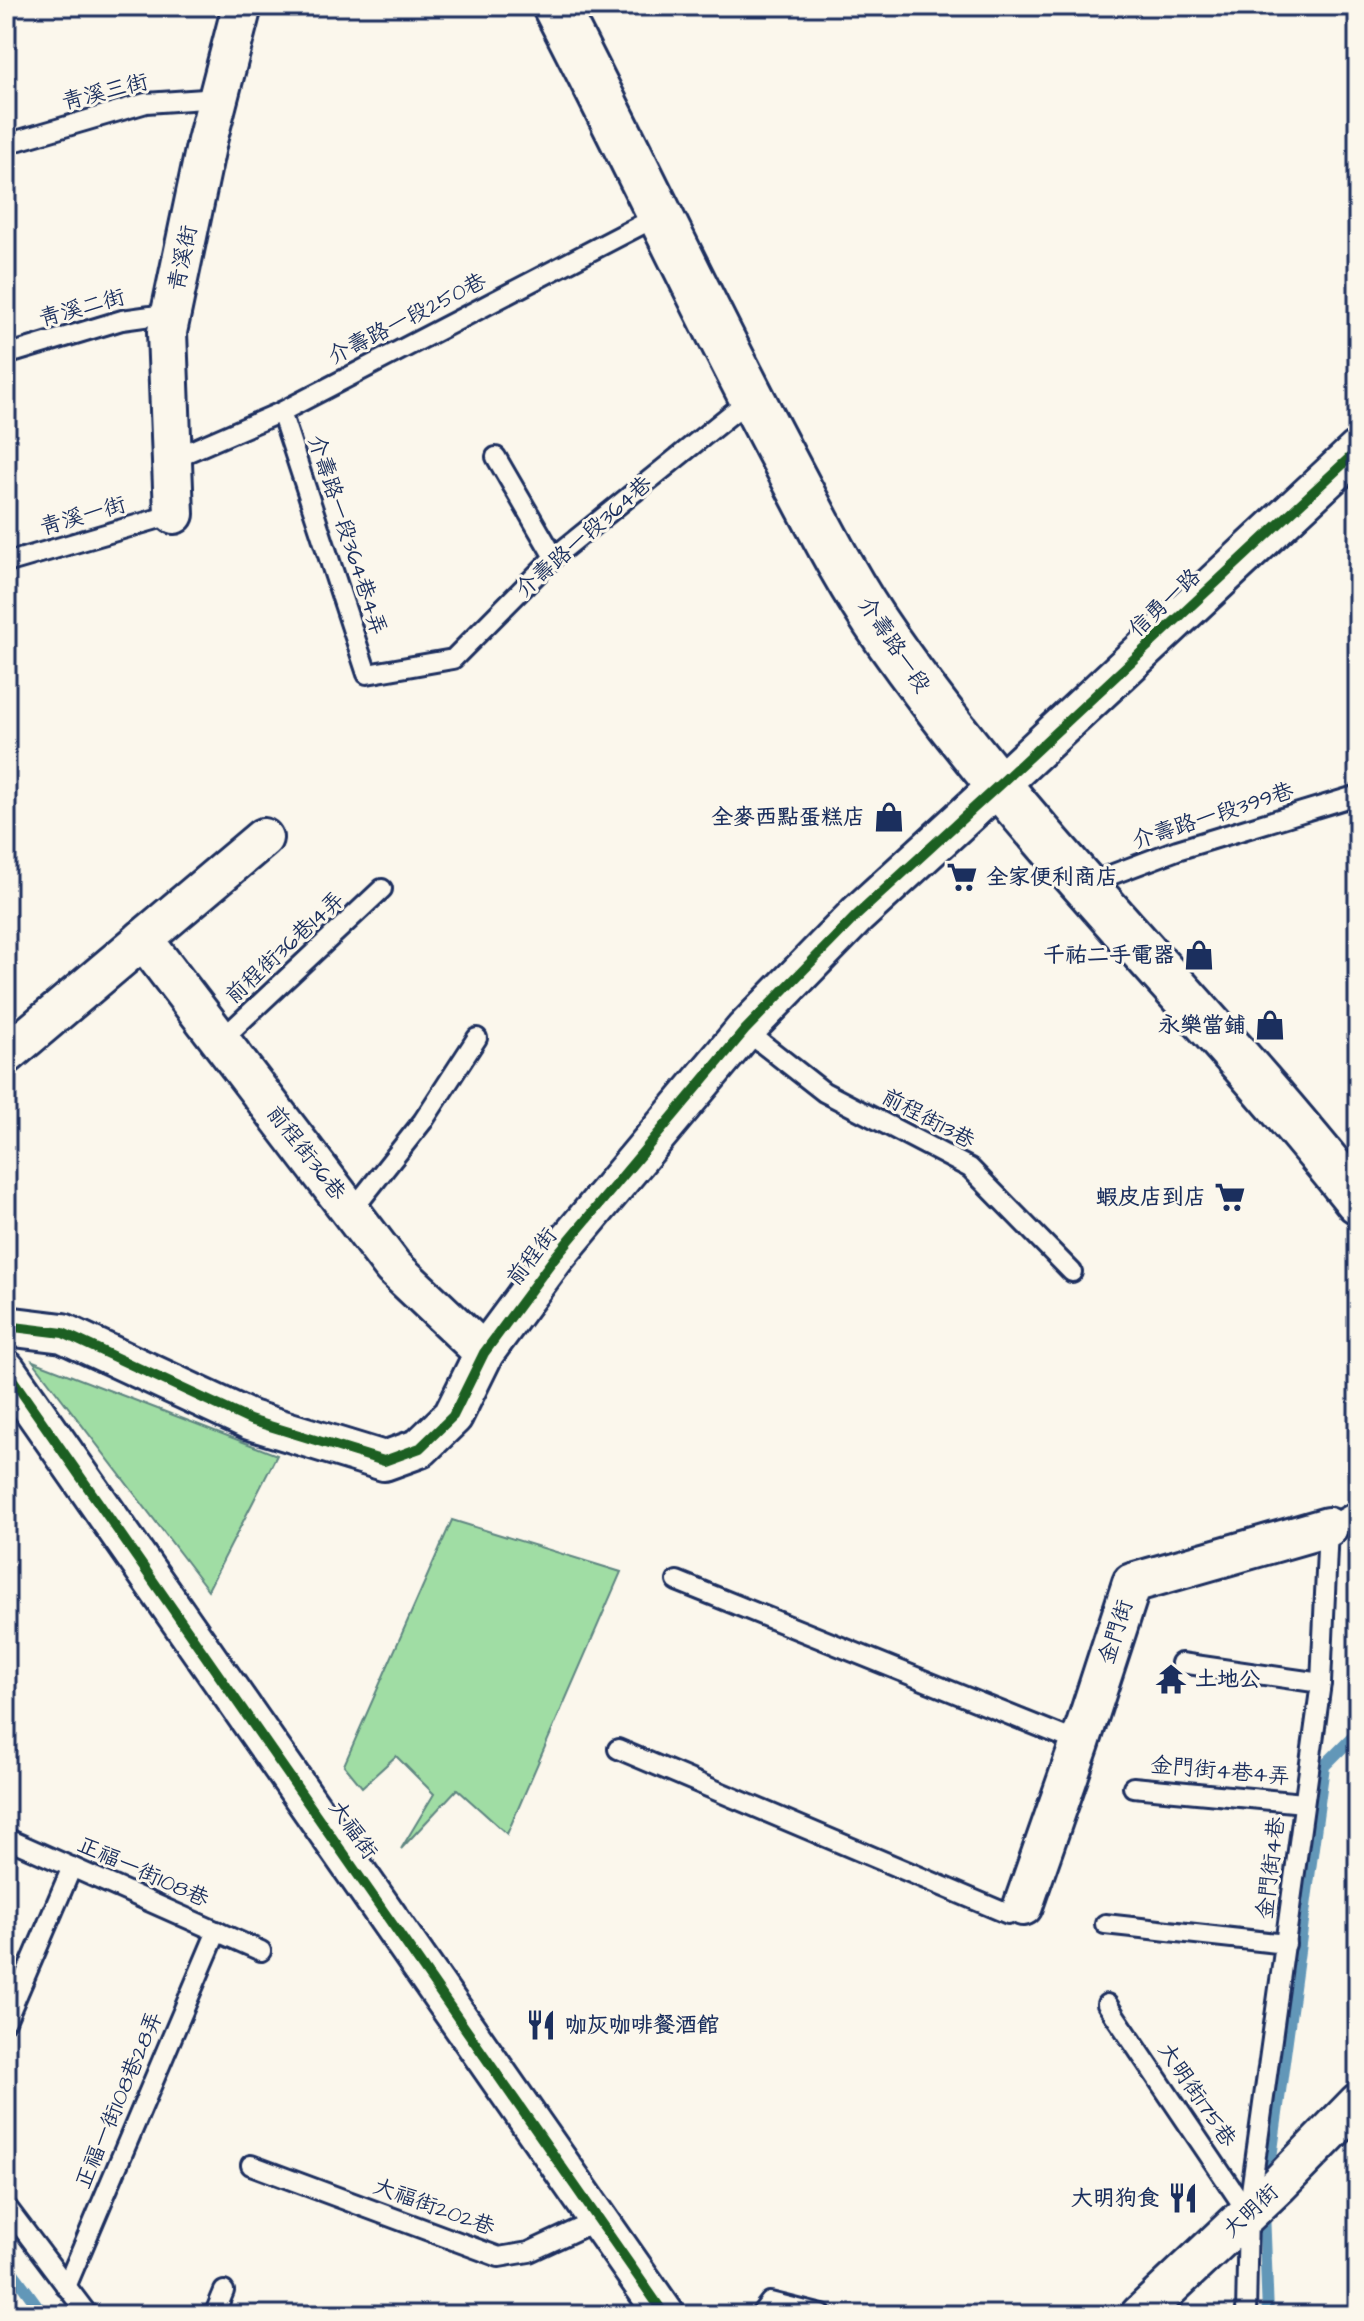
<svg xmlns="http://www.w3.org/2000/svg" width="1364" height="2321" viewBox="0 0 1364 2321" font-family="'Architects Daughter','LXGW WenKai TC',sans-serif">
  <rect width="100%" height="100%" fill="#fbf7ec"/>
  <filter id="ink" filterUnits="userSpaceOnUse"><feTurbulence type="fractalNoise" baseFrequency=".0125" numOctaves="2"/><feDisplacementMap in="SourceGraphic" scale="16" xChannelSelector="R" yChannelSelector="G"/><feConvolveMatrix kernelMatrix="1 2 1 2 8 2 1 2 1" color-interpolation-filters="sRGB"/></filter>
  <g filter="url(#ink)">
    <g fill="#a0dda4" stroke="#5e8681" stroke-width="2">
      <polygon points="33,1361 277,1455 208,1590"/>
      <polygon points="452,1520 621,1572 507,1834 457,1789 401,1849 434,1794 396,1756 362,1787 344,1765"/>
    </g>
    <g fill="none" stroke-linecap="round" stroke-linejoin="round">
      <g stroke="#6297b8" stroke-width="12">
        <polyline points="1268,2180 1324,1766 1358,1732"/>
        <polyline points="1264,2210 1268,2315"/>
        <polyline points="6,2263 44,2315"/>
      </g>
      <g stroke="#1b2f5e" stroke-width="24">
        <g id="lane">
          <polyline points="6,144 146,103 219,98"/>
          <polyline points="6,355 122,320 172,313"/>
          <polyline points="281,412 367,674 453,659 554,557 751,398"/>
          <polyline points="496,457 554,557"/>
          <polyline points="172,459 281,412 660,215"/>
          <polyline points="6,563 174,514"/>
          <polyline points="1084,885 1177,850 1358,795"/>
          <polyline points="745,1030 824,1092 970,1168 1072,1272"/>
          <polyline points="220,1041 382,889"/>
          <polyline points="351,1212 423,1121 477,1038"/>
          <polyline points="677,1581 1080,1743"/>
          <polyline points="1181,1663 1321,1683"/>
          <polyline points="618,1749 1008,1914 1023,1906"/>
          <polyline points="1133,1787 1304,1803"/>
          <polyline points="6,1838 261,1951"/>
          <polyline points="1105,1924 1286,1944"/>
          <polyline points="1107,2004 1248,2213"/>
          <polyline points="6,2021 72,1867"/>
          <polyline points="251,2165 499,2257 529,2252 600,2219"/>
          <polyline points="6,2206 88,2315"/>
          <polyline points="66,2287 217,1931"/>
          <polyline points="214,2315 224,2291"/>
          <polyline points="760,2315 770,2302 822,2315"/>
          <polyline points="1246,2315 1248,2213 1321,1683 1328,1527 1358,1510"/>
        </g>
      </g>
      <g stroke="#1b2f5e" stroke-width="44">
        <g id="street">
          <polyline points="174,514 167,332 207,141 242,6"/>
          <polyline points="143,939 393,1267 484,1353"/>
          <polyline points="6,1055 263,838"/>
          <polyline points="6,1326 63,1333 250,1420 384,1461 420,1448 453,1416 484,1353 555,1257 745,1030 857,915 999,785 1358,450"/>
          <polyline points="6,1370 665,2315"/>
          <polyline points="1023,1906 1080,1743 1132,1583 1328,1527"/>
          <polyline points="1140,2315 1279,2184 1358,2103"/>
        </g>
      </g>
      <g stroke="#1b2f5e" stroke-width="50">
        <path id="primary" d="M555 6C632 155 703 307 781 454 814 516 845 580 886 638 1026 839 1206 1008 1358 1201"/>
      </g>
      <use href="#lane" stroke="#fbf7ec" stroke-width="18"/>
      <use href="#street" stroke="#fbf7ec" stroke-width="38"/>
      <use href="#primary" stroke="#fbf7ec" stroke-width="44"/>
      <g stroke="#fbf7ec" stroke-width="15">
        <g id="cycleway">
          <polyline points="6,1326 63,1333 250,1420 384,1461 420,1448 453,1416 484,1353 555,1257 745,1030 857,915 999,785 1358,450"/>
          <polyline points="6,1370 665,2315"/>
        </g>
      </g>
      <use href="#cycleway" stroke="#1b5e20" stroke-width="10"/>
    </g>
  </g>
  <defs>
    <g id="shop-bare" transform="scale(2.4)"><path d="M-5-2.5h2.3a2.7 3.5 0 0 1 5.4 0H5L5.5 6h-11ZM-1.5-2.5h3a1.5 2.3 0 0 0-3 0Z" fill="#1b2f5e" stroke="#fbf7ec" stroke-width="2.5" paint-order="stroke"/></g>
    <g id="supermarket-bare" transform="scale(2.4)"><path d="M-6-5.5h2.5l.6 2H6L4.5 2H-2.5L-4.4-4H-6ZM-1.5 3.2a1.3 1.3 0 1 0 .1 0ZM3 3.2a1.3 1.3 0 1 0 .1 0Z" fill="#1b2f5e" stroke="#fbf7ec" stroke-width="2.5" paint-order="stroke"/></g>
    <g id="temple-bare" transform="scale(2.4)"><path d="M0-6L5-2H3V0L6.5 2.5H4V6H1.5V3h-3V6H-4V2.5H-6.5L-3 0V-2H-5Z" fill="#1b2f5e" stroke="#fbf7ec" stroke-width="2.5" paint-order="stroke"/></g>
    <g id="restaurant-bare" transform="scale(2.4)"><path d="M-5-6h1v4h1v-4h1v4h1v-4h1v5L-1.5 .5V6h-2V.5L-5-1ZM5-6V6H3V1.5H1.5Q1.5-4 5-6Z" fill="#1b2f5e" stroke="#fbf7ec" stroke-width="2.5" paint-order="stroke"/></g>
  </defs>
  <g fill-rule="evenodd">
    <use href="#shop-bare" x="889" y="817"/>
    <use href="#supermarket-bare" x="962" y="877"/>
    <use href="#shop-bare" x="1199" y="955"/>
    <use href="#shop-bare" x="1270" y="1025"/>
    <use href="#supermarket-bare" x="1230" y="1197"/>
    <use href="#temple-bare" x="1171" y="1679"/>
    <use href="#restaurant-bare" x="541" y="2025"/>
    <use href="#restaurant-bare" x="1183" y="2198"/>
  </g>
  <g text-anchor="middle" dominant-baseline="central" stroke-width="6" stroke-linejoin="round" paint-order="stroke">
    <g font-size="22" fill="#1b2f5e" stroke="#fbf7ec">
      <text transform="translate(105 92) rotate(-14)">青溪三街</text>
      <text transform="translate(183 258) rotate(-78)">青溪街</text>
      <text transform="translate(82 308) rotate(-15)">青溪二街</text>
      <text transform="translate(407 319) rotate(-27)">介壽路一段250巷</text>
      <text transform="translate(83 516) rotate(-16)">青溪一街</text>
      <text transform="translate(347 535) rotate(72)">介壽路一段364巷4弄</text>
      <text transform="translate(584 537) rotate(-41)">介壽路一段364巷</text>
      <text transform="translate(1165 603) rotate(-43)">信勇一路</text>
      <text transform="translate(894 645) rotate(56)">介壽路一段</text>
      <text transform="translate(1213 816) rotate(-18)">介壽路一段399巷</text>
      <text transform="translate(285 948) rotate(-43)">前程街36巷14弄</text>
      <text transform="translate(928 1119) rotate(28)">前程街13巷</text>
      <text transform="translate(306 1153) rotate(52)">前程街36巷</text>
      <text transform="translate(532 1257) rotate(-52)">前程街</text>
      <text transform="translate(1116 1632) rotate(-72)">金門街</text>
      <text transform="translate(1220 1771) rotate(5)">金門街4巷4弄</text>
      <text transform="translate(353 1830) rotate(55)">大福街</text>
      <text transform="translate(1271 1868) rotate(-83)">金門街4巷</text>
      <text transform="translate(143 1872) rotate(24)">正福一街108巷</text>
      <text transform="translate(1197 2095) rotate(56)">大明街175巷</text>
      <text transform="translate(119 2100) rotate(-67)">正福一街108巷28弄</text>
      <text transform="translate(434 2207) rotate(20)">大福街202巷</text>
      <text transform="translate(1251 2211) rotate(-43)">大明街</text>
    </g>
    <g font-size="22" font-weight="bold" fill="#1b2f5e" stroke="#fbf7ec" text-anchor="end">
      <text x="865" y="817">全麥西點蛋糕店</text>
      <text x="986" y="877" text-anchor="start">全家便利商店</text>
      <text x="1175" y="955">千祐二手電器</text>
      <text x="1246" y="1025">永樂當鋪</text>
      <text x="1206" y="1197">蝦皮店到店</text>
      <text x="1195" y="1679" text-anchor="start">土地公</text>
      <text x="565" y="2025" text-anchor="start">咖灰咖啡餐酒館</text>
      <text x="1159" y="2198">大明狗食</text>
    </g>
  </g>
  <rect width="1364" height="2321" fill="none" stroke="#fbf7ec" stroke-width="32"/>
  <rect x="16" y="16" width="1332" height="2289" fill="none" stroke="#1b2f5e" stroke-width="3" filter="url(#ink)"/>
</svg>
